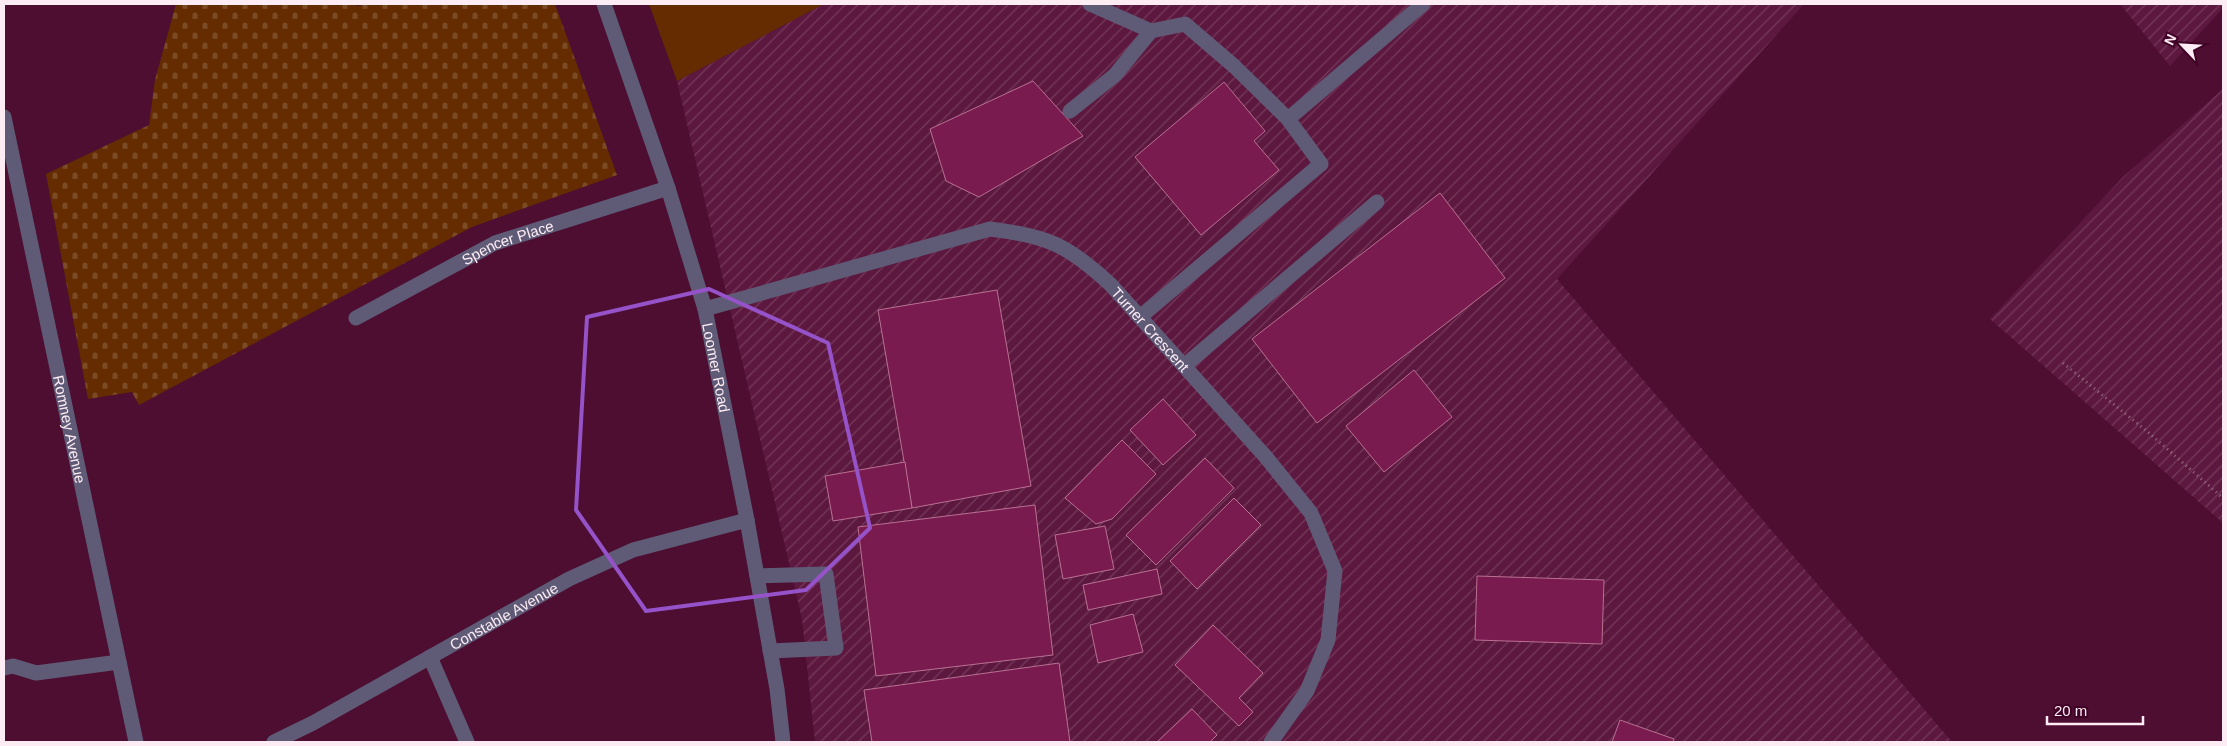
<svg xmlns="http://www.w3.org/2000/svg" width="2227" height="746" viewBox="0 0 2227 746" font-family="Helvetica,sans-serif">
  <defs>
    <pattern id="industrial-furrows" width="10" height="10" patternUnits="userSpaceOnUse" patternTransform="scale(1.25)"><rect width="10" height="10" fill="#5d183f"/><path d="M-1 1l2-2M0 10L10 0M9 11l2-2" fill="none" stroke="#753a5b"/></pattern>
    <pattern id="cemetery-stones" width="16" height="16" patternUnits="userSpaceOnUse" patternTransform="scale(1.25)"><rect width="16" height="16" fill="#642c00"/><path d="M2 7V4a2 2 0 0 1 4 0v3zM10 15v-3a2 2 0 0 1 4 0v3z" fill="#7b4b26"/></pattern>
  </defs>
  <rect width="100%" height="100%" fill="#4d0e31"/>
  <g fill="url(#industrial-furrows)">
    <polygon points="824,4 1804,4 1557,279 1952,742 815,742 802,619 677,81"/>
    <polygon points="2120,4 2223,4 2223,8 2170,66"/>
    <polygon points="2223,89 2223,523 1990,319 2123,177"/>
  </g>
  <polygon fill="url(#cemetery-stones)" points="176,4 355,4 357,6 369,4 555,4 617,175 472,227 139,405 132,392 88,399 46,174 149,125 155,80"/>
  <polygon fill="#642c00" points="649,4 824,4 677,81"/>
  <g fill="#7a1b50" stroke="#b97192">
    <polygon points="1033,81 1083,136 979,197 946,181 930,129"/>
    <polygon points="1224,82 1265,131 1254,141 1279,170 1201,235 1135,157"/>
    <polygon points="1440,193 1505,278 1317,423 1252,339"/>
    <polygon points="997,290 1031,486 912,508 878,310"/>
    <polygon points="1414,370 1452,417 1384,472 1346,426"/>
    <polygon points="1163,399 1196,435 1163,465 1130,430"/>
    <polygon points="1122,440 1156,474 1112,519 1096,524 1065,498"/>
    <polygon points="1205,458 1234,488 1156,565 1126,535"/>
    <polygon points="905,462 912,508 833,521 825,476"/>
    <polygon points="1234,498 1261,525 1197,589 1170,561"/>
    <polygon points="1035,505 1053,655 876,676 858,527"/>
    <polygon points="1105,526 1114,569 1063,579 1055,535"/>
    <polygon points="1157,569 1162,594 1088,610 1083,585"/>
    <polygon points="1477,576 1604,580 1602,644 1475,640"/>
    <polygon points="1133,614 1143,652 1098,663 1090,625"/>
    <polygon points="1213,625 1263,673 1239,698 1253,712 1239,726 1175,665"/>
    <polygon points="1059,663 1070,742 872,742 864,690"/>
    <polygon points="1192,709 1217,735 1210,742 1157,742"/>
    <polygon points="1620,720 1674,739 1673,742 1612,742"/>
  </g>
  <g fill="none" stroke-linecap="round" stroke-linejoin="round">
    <polyline stroke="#9a6f86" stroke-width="3" stroke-dasharray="1 4" stroke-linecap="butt" points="2063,363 2149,433 2223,498"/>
    <g stroke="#5f5b77" stroke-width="15">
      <path id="s1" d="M604 4 668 188 705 309 747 520 777 689 783 742"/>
      <polyline points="1090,4 1151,31 1185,24 1234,66 1288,119 1321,164 1140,317"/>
      <polyline points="1070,111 1115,75 1151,31"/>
      <path id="s2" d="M4 117 136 742"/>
      <polyline points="1288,119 1423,4"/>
      <path id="s3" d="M705 309 990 229C1048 236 1068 245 1111 285L1265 456 1311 513 1335 571 1328 640 1307 691 1271 742"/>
      <path id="s4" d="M356 318 495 243 668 188"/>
      <polyline points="1184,366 1377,202"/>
      <polyline points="757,576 826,574 836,648 770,651"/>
      <polyline points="430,657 467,742"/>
      <polyline points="4,668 13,666 36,673 119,662"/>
      <path id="s5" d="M274 742 313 723 569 579 633 550 747 520"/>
    </g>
  </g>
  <path fill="none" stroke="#9552c9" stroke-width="4" stroke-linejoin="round" d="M709 289 828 343 870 528 806 590 646 611 576 510 587 317Z"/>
  <g text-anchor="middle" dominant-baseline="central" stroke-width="4" stroke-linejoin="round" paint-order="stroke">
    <g font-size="15" fill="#fdecf3" stroke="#410227">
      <text stroke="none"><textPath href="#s4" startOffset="170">Spencer Place</textPath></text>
      <text stroke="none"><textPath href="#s3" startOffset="492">Turner Crescent</textPath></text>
      <text stroke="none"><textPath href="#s1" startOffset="381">Loomer Road</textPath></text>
      <text stroke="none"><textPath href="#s2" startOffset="319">Romney Avenue</textPath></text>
      <text stroke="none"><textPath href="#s5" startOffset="262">Constable Avenue</textPath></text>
    </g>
  </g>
  <rect width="2227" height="746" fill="none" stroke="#fdecf3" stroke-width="10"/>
  <g transform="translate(2182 45) rotate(295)" stroke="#410227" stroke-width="4" paint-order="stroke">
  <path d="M0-4L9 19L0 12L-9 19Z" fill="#fdecf3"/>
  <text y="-8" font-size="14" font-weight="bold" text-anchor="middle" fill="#fdecf3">N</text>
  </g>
  <path d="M2047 716v8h96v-8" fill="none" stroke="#fdecf3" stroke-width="2.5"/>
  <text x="2054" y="716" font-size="15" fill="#fdecf3" stroke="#410227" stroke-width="4" paint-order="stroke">20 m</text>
</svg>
